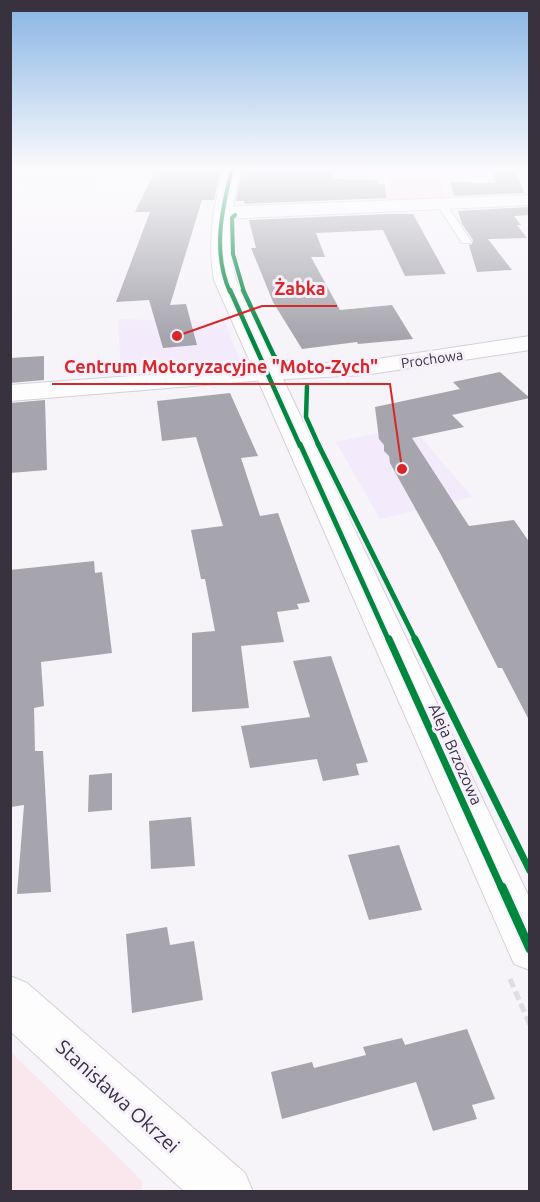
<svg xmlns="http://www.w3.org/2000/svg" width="540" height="1202" viewBox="0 0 540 1202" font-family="Ubuntu,sans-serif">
  <rect width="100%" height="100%" fill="#f6f3f9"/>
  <g fill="#f3ebfb">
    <polygon points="11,169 81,169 104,170 95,186 11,185"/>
    <polygon points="118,319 225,322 240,361 225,368 121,375"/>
    <polygon points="411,426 472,497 380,519 336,442"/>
  </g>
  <g fill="#fae6ed">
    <polygon points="357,169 481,169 484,177 439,177 444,199 384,202 382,193 391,193 387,177 357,176"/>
    <polygon points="11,1052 142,1181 142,1191 11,1191"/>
  </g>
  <g fill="#a6a5ad">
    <polygon points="156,169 221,169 214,200 202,200 170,305 186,304 197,345 163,348 149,300 116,302 150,212 135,212"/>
    <polygon points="242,169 332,169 332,179 378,180 378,184 385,184 386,198 245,204 244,201 236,201"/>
    <polygon points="492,169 515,169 524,193 454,196 450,182 496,183"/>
    <polygon points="530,207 530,215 514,216 521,225 517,225 527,238 488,239 512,270 477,272 469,245 472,244 473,240 462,224 458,211"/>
    <polygon points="388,214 413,214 446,274 405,276 383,230 316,233 325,257 311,257 340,310 392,305 413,339 358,344 357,342 302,349 273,302 251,248 256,248 249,220"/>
    <polygon points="44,356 44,380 10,383 10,358"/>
    <polygon points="500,372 530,398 452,415 464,427 412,438 469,526 514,520 530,543 530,722 502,668 498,668 440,553 390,463 389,456 384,451 384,445 379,439 375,407 460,389 453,382"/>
    <polygon points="230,393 258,456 241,458 260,516 278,513 310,602 297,604 299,609 277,612 284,642 241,646 249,708 192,712 192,633 215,631 205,579 201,579 191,530 223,526 196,437 162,441 157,401"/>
    <polygon points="45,400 47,470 10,473 10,403"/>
    <polygon points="94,561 95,573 102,572 112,653 41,662 44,706 34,708 35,751 43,751 51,892 17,894 24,805 11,807 10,570"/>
    <polygon points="331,656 368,762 356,764 359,775 323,781 317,759 250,768 241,726 310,717 293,661"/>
    <polygon points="112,773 112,810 88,812 89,775"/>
    <polygon points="191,817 195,866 151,869 149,821"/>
    <polygon points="399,845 422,910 369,920 348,855"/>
    <polygon points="167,927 170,945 194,941 203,1000 132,1013 126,934"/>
    <polygon points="467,1029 495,1099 472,1105 477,1119 433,1131 416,1082 282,1119 271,1072 312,1062 314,1068 366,1055 363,1047 402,1038 405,1045"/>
  </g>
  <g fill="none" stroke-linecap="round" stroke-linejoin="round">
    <g stroke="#d4d0d8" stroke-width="2">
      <polygon id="lane" points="438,201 444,201 471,241 470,243 462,243 436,203"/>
    </g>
    <g stroke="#d4d0d8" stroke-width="2">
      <g id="street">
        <polygon points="530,195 530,205 222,219 215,217 213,213 215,209 222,207"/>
        <polygon points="530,336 530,350 364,375 266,380 10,401 10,385 266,366 364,361"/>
        <polygon points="10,976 27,983 245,1173 253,1192 185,1192 10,1031"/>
      </g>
    </g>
    <g stroke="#d4d0d8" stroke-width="2">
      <path id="secondary" d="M223 169H240C232 207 227 242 236 280L530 899V970L514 964 214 280C207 241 214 207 223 169Z"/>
    </g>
    <polyline stroke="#dedddf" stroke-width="5" stroke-dasharray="9 4.5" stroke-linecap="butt" points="510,979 530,1025"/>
    <use href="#lane" fill="#fefdfe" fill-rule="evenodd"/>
    <use href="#street" fill="#fefdfe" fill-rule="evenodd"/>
    <use href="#secondary" fill="#fefdfe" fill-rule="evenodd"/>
    <g stroke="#f6f0fc" stroke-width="6">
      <g id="cycleway-far4">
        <polyline points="235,215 232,218 233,254 244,292"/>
        <path d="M230 292C212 252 222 209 232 169"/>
      </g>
    </g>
    <g stroke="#f6f0fc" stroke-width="8">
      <g id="cycleway-far3">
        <polyline points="230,290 300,446"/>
        <polyline points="243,290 274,356 280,361 300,364"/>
        <polyline points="307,386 306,417 319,446"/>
      </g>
    </g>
    <g stroke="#f6f0fc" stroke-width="9">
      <g id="cycleway-far2">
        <polyline points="300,444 389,641"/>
        <polyline points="318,444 416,641"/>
      </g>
    </g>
    <g stroke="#f6f0fc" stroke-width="10">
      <g id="cycleway-far1">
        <polyline points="389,639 502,889"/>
        <polyline points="415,639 530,871"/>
      </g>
    </g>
    <g stroke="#f6f0fc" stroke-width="13">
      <polyline id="cycleway" points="502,887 530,949"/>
    </g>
    <use href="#cycleway-far4" stroke="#00873e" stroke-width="4"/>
    <use href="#cycleway-far3" stroke="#00873e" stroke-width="4.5"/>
    <use href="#cycleway-far2" stroke="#00873e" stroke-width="5"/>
    <use href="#cycleway-far1" stroke="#00873e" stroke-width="7"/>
    <use href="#cycleway" stroke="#00873e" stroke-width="9"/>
  </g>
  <linearGradient id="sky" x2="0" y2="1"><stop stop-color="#86b4e4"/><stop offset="0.5" stop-color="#fbfafc"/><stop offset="1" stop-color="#fbfafc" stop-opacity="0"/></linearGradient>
  <rect width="540" height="338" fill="url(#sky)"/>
  <g text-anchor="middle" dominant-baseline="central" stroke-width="6" stroke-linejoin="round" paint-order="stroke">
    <g font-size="14" fill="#38323e" stroke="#f6f0fc">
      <text transform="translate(432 359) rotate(-8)">Prochowa</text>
    </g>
    <g font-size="16" fill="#38323e" stroke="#f6f0fc">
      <text transform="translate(456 754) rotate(66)">Aleja Brzozowa</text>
    </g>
    <g font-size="20" fill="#38323e" stroke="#f6f0fc">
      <text transform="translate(118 1096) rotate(42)">Stanisława Okrzei</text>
    </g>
  </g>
  <path fill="none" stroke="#d62828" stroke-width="2" d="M177 336L262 306H337M402 469L390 384H52"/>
  <g fill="#d62828" stroke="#f6f0fc" stroke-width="2">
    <circle cx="177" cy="336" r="6"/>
    <circle cx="402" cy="469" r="6"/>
  </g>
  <g font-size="18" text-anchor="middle" font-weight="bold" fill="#d62828" stroke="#f6f0fc" stroke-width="6" stroke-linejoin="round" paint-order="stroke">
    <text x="300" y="295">Żabka</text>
    <text x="221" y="373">Centrum Motoryzacyjne "Moto-Zych"</text>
  </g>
  <rect width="540" height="1202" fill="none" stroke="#38323e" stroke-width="24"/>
</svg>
